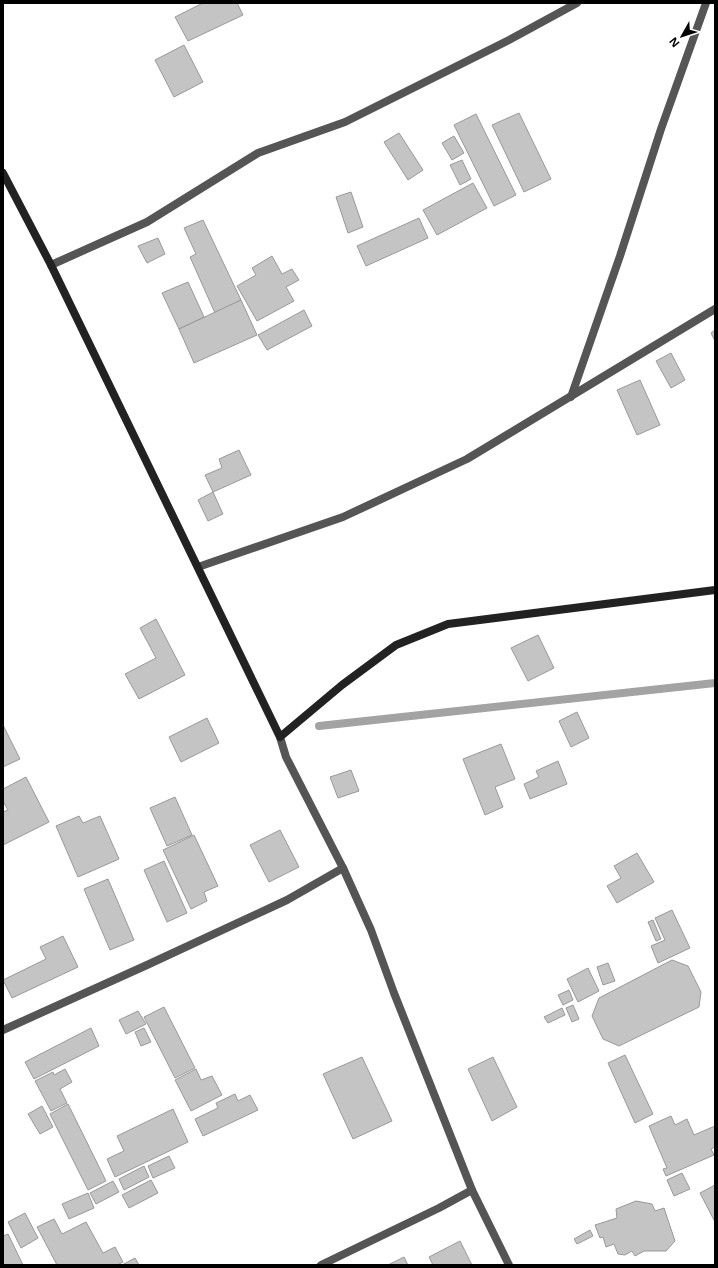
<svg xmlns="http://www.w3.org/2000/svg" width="718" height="1268" viewBox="0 0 718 1268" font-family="'Open Sans',sans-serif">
  <rect width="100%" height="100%" fill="#fff"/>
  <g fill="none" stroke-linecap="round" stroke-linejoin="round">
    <polyline stroke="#a3a3a3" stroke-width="8" points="319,726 715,683"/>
  </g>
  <g fill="#c4c4c4" stroke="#999">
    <polygon points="203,3 237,3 243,15 188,41 175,17"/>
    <polygon points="184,45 203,82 174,97 155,60"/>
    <polygon points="519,113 551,179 524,192 492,125"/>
    <polygon points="476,114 516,195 494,206 454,125"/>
    <polygon points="399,133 423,170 408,180 384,142"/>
    <polygon points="454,136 464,153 452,160 442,143"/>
    <polygon points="462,160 471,179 460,185 450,165"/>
    <polygon points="473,183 487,208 437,235 423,210"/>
    <polygon points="351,192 363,227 348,233 336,197"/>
    <polygon points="419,218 428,238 366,266 357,246"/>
    <polygon points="203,220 241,300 215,313 190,257 196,254 184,228"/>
    <polygon points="158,238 165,254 147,263 138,246"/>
    <polygon points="272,256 282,274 292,269 299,280 286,287 294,301 257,321 237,286 256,275 252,268"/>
    <polygon points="188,282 204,317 179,329 162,293"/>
    <polygon points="241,300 257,335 194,363 179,329"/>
    <polygon points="304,310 312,326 267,350 258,335"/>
    <polygon points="715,330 715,341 711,333"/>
    <polygon points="671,353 685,380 671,388 656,361"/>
    <polygon points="640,380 660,425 637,435 617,390"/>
    <polygon points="239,450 251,475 213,492 205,475 222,468 219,459"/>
    <polygon points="213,492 223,514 208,521 198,500"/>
    <polygon points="156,619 185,675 139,699 125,674 156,658 140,628"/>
    <polygon points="538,635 554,668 528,681 511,648"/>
    <polygon points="577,712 589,738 571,747 559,721"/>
    <polygon points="207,718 219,743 181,762 169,737"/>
    <polygon points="3,725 20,759 3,767"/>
    <polygon points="501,744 515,779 495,787 503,807 485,815 463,759"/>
    <polygon points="558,761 567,784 530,799 524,784 539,777 536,771"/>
    <polygon points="351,770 359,791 338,798 330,777"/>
    <polygon points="26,777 49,822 3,845 3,812 8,810 3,801 3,789"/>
    <polygon points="175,797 192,835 167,846 150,808"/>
    <polygon points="79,816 83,823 100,816 119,859 78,877 56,826"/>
    <polygon points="280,830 299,867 269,882 250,845"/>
    <polygon points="194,835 218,886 204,892 207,901 191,909 163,850"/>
    <polygon points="637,853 654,882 617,903 607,886 621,878 614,866"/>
    <polygon points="164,861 187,913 167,922 144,870"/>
    <polygon points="108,879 134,940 110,950 84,889"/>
    <polygon points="672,910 690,948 658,963 651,946 665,940 655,918"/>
    <polygon points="653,920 661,939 656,941 648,922"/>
    <polygon points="63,936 78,967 12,998 3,980 46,959 40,947"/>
    <polygon points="672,960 688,966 701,992 699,1007 619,1046 603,1039 592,1016 599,998"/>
    <polygon points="608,963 615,981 603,985 597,967"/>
    <polygon points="588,968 599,991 578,1002 567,979"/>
    <polygon points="569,990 573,1000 563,1005 558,995"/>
    <polygon points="573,1005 579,1019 572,1022 566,1008"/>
    <polygon points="164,1007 195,1068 175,1078 144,1017"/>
    <polygon points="562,1008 565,1015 548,1023 544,1017"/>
    <polygon points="138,1011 146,1024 126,1034 119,1020"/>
    <polygon points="91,1028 99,1046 34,1079 25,1062"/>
    <polygon points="144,1028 151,1042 141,1046 135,1032"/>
    <polygon points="625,1055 653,1114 635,1123 608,1063"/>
    <polygon points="362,1057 392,1121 353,1139 323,1074"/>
    <polygon points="493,1057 517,1107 492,1121 468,1069"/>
    <polygon points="65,1069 72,1082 60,1089 67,1103 51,1111 35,1081 53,1072 54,1075"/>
    <polygon points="196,1069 201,1080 212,1076 222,1095 191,1111 175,1080"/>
    <polygon points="235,1094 238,1101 250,1095 258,1110 203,1136 195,1119 218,1108 216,1103"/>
    <polygon points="68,1104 106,1181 88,1190 50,1114"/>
    <polygon points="42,1106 53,1127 40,1134 28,1114"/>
    <polygon points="173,1109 188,1142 115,1177 107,1159 124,1151 117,1136"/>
    <polygon points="671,1116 675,1125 687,1119 694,1135 715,1126 715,1147 711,1149 714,1155 666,1176 663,1169 667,1168 649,1126"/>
    <polygon points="169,1156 175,1168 153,1178 148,1166"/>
    <polygon points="144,1166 149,1177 124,1190 119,1179"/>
    <polygon points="682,1173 690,1189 674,1196 667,1180"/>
    <polygon points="151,1180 158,1193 129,1208 122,1195"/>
    <polygon points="113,1181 119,1192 96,1204 90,1193"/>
    <polygon points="715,1185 715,1222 700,1193"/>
    <polygon points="88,1193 94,1208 69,1219 62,1204"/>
    <polygon points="636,1201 652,1204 655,1211 664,1208 675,1241 666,1251 644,1251 635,1256 632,1251 625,1255 618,1254 614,1244 606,1247 603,1237 600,1238 595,1225 617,1218 616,1209"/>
    <polygon points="25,1213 38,1238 21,1248 8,1222"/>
    <polygon points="54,1219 62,1234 86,1222 103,1253 115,1247 123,1262 117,1265 57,1265 37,1227"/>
    <polygon points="590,1230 593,1236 577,1244 574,1239"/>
    <polygon points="8,1234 23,1265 3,1265 3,1236"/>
    <polygon points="460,1241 472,1265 433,1265 429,1257"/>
    <polygon points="404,1257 408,1265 388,1265"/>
    <polygon points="135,1258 139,1265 122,1265"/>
  </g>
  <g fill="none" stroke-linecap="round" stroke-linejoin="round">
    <g stroke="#555" stroke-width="8">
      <polyline points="51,265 147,222 258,153 345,122 509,40 577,3"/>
      <polyline points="571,397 620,256 661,129 706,3"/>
      <polyline points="198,567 343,517 467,459 715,309"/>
      <polyline points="280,737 286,757 343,868 371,930 394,993 472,1190"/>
      <polyline points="3,1030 147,965 287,900 343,868"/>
      <polyline points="321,1265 439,1208 472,1190 509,1265"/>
    </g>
    <polyline stroke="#222" stroke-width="8" points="3,173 51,265 280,737 342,685 396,645 448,624 715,590"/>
  </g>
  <rect width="718" height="1268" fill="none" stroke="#000000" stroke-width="8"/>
  <g transform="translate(682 36) rotate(231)" stroke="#ffffff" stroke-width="3" paint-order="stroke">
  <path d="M0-3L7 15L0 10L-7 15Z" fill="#000000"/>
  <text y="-6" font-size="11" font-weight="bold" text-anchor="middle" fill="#000000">N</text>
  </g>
</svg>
